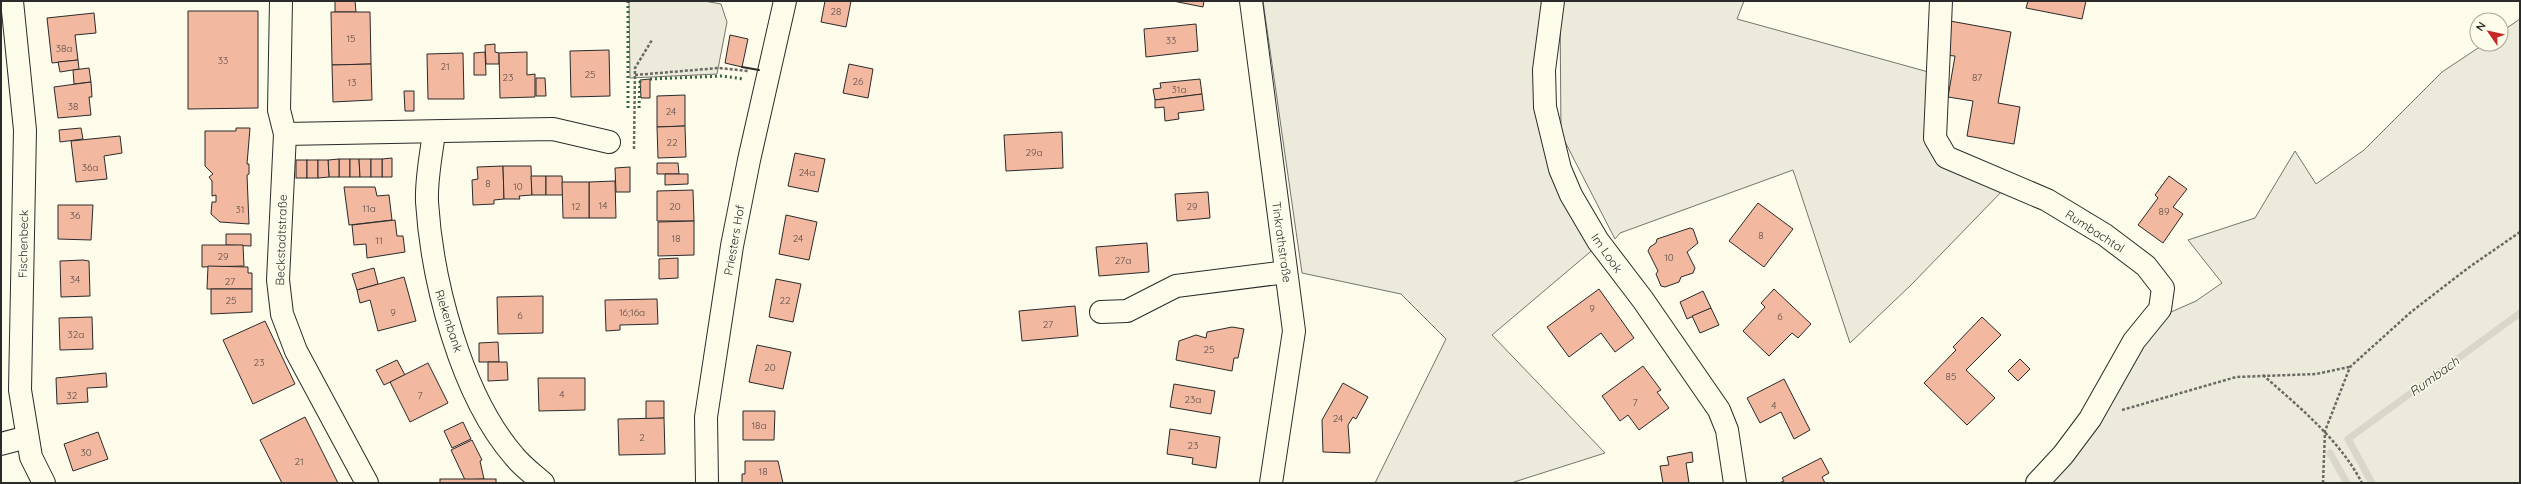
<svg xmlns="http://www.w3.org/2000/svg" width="2521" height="484" viewBox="0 0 2521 484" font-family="Quicksand,sans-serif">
  <rect width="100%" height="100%" fill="#fdfbea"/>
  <g fill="#ecebdb" stroke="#74746e">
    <polygon points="629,1 704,1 721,4 727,22 717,74 630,78"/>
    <polygon points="1263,1 1549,1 1539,110 1596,247 1492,335 1605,453 1511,483 1375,483 1446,339 1401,294 1302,273"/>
    <polygon points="1562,1 1744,1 1737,19 1932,73 1932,144 2008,185 1911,285 1850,343 1793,170 1620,233 1615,239 1561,134 1560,9"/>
    <polygon points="2520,19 2520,483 2047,483 2112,394 2162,316 2196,301 2222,283 2188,240 2255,218 2295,151 2316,184 2364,150 2442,72 2484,44 2501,44 2501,32"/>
  </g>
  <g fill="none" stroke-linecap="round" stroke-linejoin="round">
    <g stroke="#d8d7c9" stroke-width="7">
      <polyline points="2330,453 2347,483"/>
      <polyline points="2372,483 2348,439 2520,313"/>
    </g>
  </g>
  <g fill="#f2b8a0" stroke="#2b2b2b">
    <polygon points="335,1 355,1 356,12 335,12"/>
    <polygon points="825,1 851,1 846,27 821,22"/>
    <polygon points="1173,1 1204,1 1203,7"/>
    <polygon points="2028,1 2086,1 2082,19 2026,8"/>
    <polygon points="188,11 258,11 258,108 188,109"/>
    <polygon points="331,12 370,12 371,64 332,65"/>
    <polygon points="94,13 96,33 75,35 78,60 52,63 47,18"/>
    <polygon points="1950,21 2011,32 1998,103 2020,107 2014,144 1967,136 1973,101 1948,97 1955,56 1944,55"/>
    <polygon points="1196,24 1198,51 1146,57 1144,29"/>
    <polygon points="730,35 748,39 742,67 725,63"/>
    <polygon points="495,44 495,52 499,53 499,64 486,64 485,45"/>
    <polygon points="609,50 610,96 571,97 570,51"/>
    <polygon points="485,52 486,75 474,75 474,53"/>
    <polygon points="527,52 527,75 535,74 535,97 500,98 499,53"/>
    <polygon points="463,53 464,99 428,99 427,54"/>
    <polygon points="78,60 79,69 60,72 58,62"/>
    <polygon points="371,64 372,100 333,102 332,65"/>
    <polygon points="849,64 873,69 868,98 843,93"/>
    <polygon points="89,68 91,82 74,84 73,70"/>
    <polygon points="536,78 545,78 546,96 536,96"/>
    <polygon points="650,79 650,98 641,98 640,80"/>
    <polygon points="1200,79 1202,94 1155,100 1153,89 1161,88 1160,83"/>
    <polygon points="91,82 92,97 89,97 91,115 58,118 54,87"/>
    <polygon points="404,91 414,91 414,111 405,111"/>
    <polygon points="1202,94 1204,110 1178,113 1179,119 1165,121 1164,107 1155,108 1155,100"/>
    <polygon points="685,95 685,126 657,127 657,96"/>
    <polygon points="685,126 686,157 658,158 657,127"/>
    <polygon points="81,128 83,139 60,142 59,130"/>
    <polygon points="236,128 250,128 247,164 249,164 249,174 247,175 249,224 220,222 211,214 212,202 216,202 216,195 212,196 212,181 209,177 213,174 205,166 205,131 236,131"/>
    <polygon points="1062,132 1063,168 1006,171 1004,135"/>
    <polygon points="120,136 122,153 104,156 107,179 76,182 71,141"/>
    <polygon points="795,153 825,159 818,192 788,186"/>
    <polygon points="392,158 392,177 382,177 382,159"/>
    <rect x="339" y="159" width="11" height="18"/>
    <polygon points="339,159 339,177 329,177 328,160"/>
    <polygon points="350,159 359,159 360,177 350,177"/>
    <polygon points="359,159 371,159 371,177 360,177"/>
    <rect x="371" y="159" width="11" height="18"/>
    <rect x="296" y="160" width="11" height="18"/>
    <rect x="307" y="160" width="11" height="18"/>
    <polygon points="318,160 328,160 329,177 318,178"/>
    <polygon points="657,163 678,163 679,174 657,174"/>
    <polygon points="503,166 504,199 494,200 494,204 473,205 472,180 478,179 477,167"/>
    <polygon points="503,166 531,166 532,195 519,196 520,199 504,199"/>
    <polygon points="630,167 630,192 616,192 615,168"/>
    <polygon points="665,174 688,174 688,184 665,185"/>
    <polygon points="531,176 546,176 546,195 532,195"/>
    <polygon points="546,176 562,176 563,195 546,195"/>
    <polygon points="2169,176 2187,189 2173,207 2183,214 2163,243 2138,225 2158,198 2155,195"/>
    <polygon points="615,181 616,218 589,218 589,182"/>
    <polygon points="562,182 589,182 589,218 563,218"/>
    <polygon points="344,187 375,187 377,196 389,195 392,220 349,225"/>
    <polygon points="693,190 694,221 657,221 657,191"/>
    <polygon points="1208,192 1210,218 1177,221 1175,194"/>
    <polygon points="1758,203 1793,229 1764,267 1729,241"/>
    <polygon points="58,205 93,205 91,240 58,239"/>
    <polygon points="786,215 817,222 809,260 779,254"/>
    <polygon points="395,220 397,236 403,236 405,252 367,258 366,244 354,245 352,225"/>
    <polygon points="694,221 694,255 658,256 658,222"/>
    <polygon points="1690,228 1693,229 1698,243 1687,252 1695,268 1693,273 1681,277 1679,282 1665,287 1661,286 1656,274 1658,271 1648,251 1650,247 1656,243 1657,239"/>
    <polygon points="226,234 251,234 251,246 226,245"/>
    <polygon points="1147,243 1149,272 1099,276 1096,247"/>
    <polygon points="202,245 243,245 244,266 202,267"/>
    <polygon points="678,258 678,278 659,279 659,259"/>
    <polygon points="83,260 89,261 90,296 61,297 60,261"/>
    <polygon points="208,266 248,267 248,273 252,273 252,289 207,289"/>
    <polygon points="374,268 378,284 357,290 352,274"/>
    <polygon points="404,277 416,321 378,331 370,300 360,303 357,290"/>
    <polygon points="776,279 801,284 793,322 769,317"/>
    <polygon points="211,289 252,289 252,312 211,314"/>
    <polygon points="1599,289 1634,338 1615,352 1601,333 1569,357 1547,327"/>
    <polygon points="1774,289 1811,324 1798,338 1792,333 1769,356 1743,331 1765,307 1761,303"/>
    <polygon points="1703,291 1711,308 1687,319 1680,302"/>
    <polygon points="543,296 543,333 498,334 497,297"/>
    <polygon points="657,299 658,324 620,325 620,330 606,331 605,300"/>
    <polygon points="1075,306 1078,336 1022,341 1019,311"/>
    <polygon points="1711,308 1719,325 1700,333 1692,316"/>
    <polygon points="92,317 93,349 60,350 59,318"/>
    <polygon points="1982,317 2001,335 1966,370 1995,398 1967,425 1924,383 1956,350 1953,347"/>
    <polygon points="265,321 295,384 253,404 223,340"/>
    <polygon points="1232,327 1244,329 1238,358 1234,358 1232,371 1176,360 1179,341 1196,335 1206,338 1207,332"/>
    <polygon points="498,342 499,362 479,362 479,343"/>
    <polygon points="757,345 791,352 783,389 749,382"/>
    <polygon points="2020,359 2030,369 2018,381 2008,371"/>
    <polygon points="397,360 405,375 384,385 376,370"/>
    <polygon points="488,362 507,362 508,380 488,381"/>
    <polygon points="428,363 448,403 410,422 390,382"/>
    <polygon points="1643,366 1661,390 1657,392 1669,408 1639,430 1628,415 1620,421 1602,396"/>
    <polygon points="106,373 107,387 87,388 88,402 57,404 56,378"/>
    <polygon points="538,378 585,378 585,410 539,411"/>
    <polygon points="1784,379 1810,430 1794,439 1781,412 1760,423 1747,398"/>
    <polygon points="1343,383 1368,397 1356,419 1353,417 1348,425 1350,453 1323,452 1322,420"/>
    <polygon points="1174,384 1215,391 1211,414 1170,407"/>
    <polygon points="646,401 664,401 664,418 646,419"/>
    <polygon points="743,411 775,411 774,440 743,440"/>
    <polygon points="305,417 338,483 282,483 260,440"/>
    <polygon points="664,418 665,454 619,455 618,419"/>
    <polygon points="463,422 471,439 452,448 444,431"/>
    <polygon points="1170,429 1220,437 1216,468 1192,464 1193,458 1167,454"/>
    <polygon points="98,432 108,459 73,471 64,444"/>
    <polygon points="472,440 482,460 480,461 484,479 465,480 451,450"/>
    <polygon points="1692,452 1693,462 1686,463 1689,483 1663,483 1660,466 1669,465 1667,457"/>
    <polygon points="1821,458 1829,473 1822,477 1825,483 1779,483 1784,481 1782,478"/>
    <polygon points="745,461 778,461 783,483 742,483 742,474 745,474"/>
    <rect x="440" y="479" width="56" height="4"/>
  </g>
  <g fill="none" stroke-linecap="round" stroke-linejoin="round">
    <g stroke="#2b2b2b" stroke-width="24">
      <g id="minor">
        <polyline points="12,1 25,130 20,390 31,457 44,483"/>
        <polyline points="281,1 279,110 285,134 278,280 282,314 296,351 367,483"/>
        <polyline points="1251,1 1294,331 1271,483"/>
        <polyline points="1553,1 1544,70 1545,107 1560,169 1571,195 1598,241 1643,300 1719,410 1727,430 1735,483"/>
        <polyline points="1941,1 1935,138 1946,157 2047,200 2105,235 2146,266 2163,288 2160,309 2134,341 2090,419 2063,455 2037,483"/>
        <path d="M434 133C431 155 426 180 427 202 432 281 461 395 514 456 522 466 533 474 543 483"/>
        <polyline points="285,134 553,129 609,142"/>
        <polyline points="1101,312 1127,311 1176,286 1286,272"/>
        <polyline points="1,444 27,437"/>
        <polyline points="707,483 706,417 732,246 749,160 785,1"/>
      </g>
    </g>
    <g stroke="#6a6964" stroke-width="2.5" stroke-dasharray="3 2" stroke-linecap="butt">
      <polyline points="635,75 719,68 748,71"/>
      <polyline points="634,149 635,68 652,40"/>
      <path d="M2263 375C2300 408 2339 439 2362 483"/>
      <polyline points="2122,410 2236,377 2316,374 2349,367"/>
      <polyline points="2323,483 2325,431 2350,367 2411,312 2468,268 2520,232"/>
    </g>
    <use href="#minor" stroke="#fdfbea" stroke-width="22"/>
    <g stroke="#34623c" stroke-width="3" stroke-dasharray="2 3" stroke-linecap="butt">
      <polyline points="628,1 628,110"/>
      <polyline points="650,79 722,76 744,79"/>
      <polyline points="639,108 640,80"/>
    </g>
    <polyline stroke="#2b2b2b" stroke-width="2" points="742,67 759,70"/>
  </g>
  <g text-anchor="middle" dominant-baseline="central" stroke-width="3" stroke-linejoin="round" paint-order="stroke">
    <g font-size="10" fill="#5d4e48">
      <text x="836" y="11">28</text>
      <text x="351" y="38">15</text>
      <text x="1171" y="40">33</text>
      <text x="64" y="48">38a</text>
      <text x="223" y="60">33</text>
      <text x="445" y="66">21</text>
      <text x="590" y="74">25</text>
      <text x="508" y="77">23</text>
      <text x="1977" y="77">87</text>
      <text x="858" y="81">26</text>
      <text x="352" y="82">13</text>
      <text x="1179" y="89">31a</text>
      <text x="73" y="106">38</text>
      <text x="671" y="111">24</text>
      <text x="672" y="142">22</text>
      <text x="1034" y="152">29a</text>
      <text x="90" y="167">36a</text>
      <text x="807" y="172">24a</text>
      <text x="488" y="183">8</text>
      <text x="518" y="186">10</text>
      <text x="603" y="205">14</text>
      <text x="576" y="206">12</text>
      <text x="675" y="206">20</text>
      <text x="1192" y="206">29</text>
      <text x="369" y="208">11a</text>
      <text x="240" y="209">31</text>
      <text x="2164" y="211">89</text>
      <text x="75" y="215">36</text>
      <text x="1761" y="235">8</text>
      <text x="676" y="238">18</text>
      <text x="798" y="238">24</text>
      <text x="379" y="240">11</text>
      <text x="223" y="256">29</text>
      <text x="1669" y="257">10</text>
      <text x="1123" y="260">27a</text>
      <text x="75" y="279">34</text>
      <text x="230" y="281">27</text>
      <text x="231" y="300">25</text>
      <text x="785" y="300">22</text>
      <text x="1592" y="308">9</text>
      <text x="393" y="312">9</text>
      <text x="632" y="312">16;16a</text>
      <text x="520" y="315">6</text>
      <text x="1780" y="316">6</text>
      <text x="1048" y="324">27</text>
      <text x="76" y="334">32a</text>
      <text x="1209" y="349">25</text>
      <text x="259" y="362">23</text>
      <text x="770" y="367">20</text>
      <text x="1951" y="376">85</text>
      <text x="562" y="394">4</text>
      <text x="72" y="395">32</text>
      <text x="420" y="395">7</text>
      <text x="1193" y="399">23a</text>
      <text x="1635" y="402">7</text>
      <text x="1774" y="405">4</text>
      <text x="1338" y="418">24</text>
      <text x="759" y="425">18a</text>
      <text x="642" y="437">2</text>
      <text x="1193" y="445">23</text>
      <text x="86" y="452">30</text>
      <text x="299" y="461">21</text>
      <text x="763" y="471">18</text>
    </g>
    <g font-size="12" fill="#2b2b2b" stroke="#fdfbea">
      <text transform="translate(2095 231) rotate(33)">Rumbachtal</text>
      <text transform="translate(281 240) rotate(-88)">Beckstadtstraße</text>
      <text transform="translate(734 240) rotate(-80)">Priesters Hof</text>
      <text transform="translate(1282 242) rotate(82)">Tinkrathstraße</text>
      <text transform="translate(23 244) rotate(-89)">Fischenbeck</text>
      <text transform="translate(1607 253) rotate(55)">Im Look</text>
      <text transform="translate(449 321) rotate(72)">Riekenbank</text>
    </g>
    <g font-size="13" font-style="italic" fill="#2b2b2b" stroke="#fdfbea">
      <text transform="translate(2434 376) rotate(-36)">Rumbach</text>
    </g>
  </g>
  <rect width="2521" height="484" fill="none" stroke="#2b2b2b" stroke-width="4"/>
  <g transform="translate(2489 32) rotate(304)"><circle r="19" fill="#fdfbea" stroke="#a9a89e"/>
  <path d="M0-3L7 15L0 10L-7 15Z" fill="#c62828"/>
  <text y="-6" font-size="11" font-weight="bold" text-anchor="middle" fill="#2b2b2b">N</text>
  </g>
</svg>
